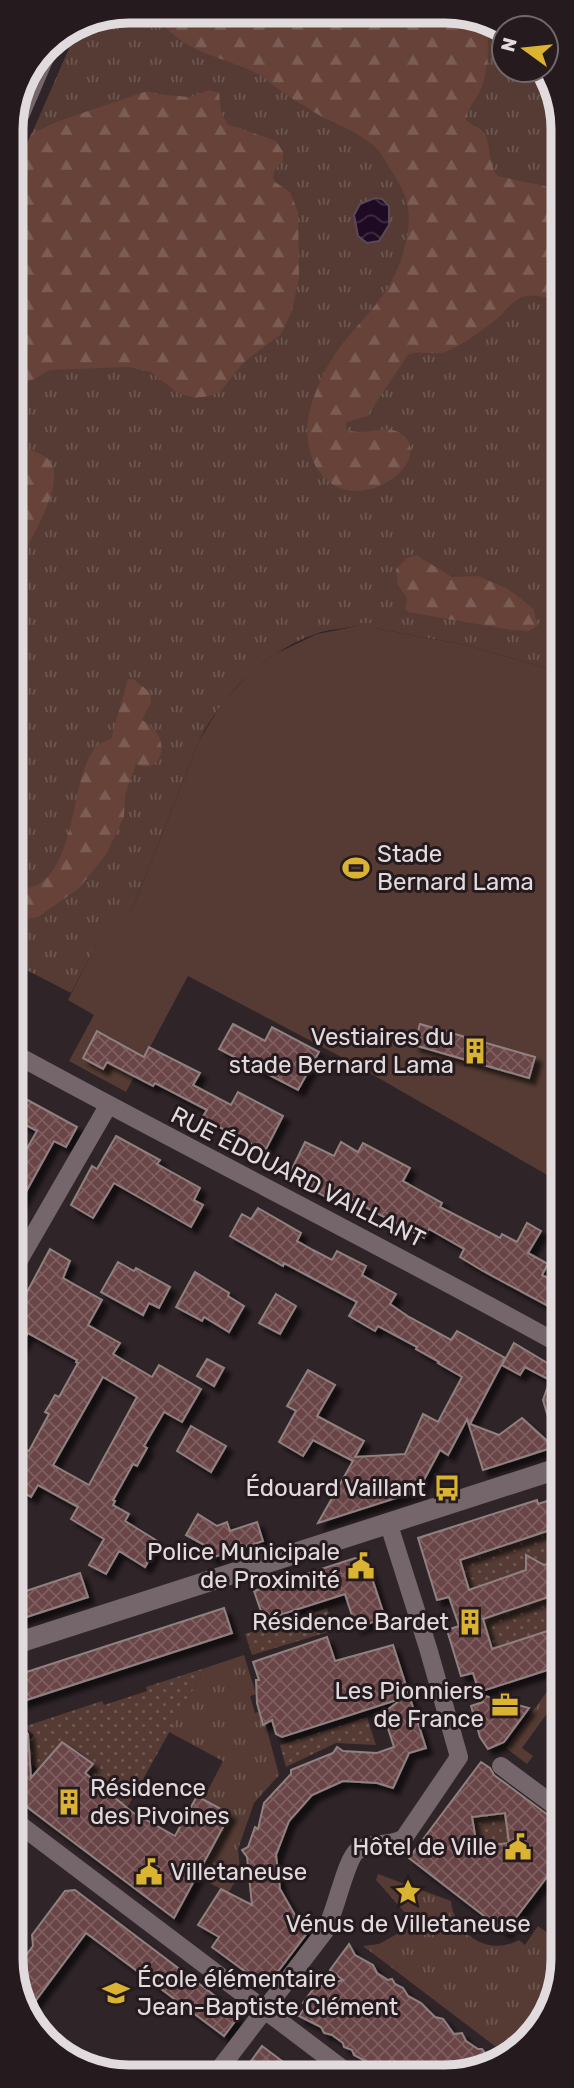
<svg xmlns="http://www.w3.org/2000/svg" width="574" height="2088" viewBox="0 0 574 2088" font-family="Rubik,sans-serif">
  <defs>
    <pattern id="grass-tufts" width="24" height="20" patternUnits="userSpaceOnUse" patternTransform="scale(1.75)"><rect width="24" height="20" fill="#553b34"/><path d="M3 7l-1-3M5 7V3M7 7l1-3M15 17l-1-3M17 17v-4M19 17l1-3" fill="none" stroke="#6d5751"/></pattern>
    <pattern id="forest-firs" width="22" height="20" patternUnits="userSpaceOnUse" patternTransform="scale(1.75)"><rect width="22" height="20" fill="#664239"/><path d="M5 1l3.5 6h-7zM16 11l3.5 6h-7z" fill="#7c5d55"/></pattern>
    <pattern id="garden-dots" width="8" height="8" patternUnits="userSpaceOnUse" patternTransform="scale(1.75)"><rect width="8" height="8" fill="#553b34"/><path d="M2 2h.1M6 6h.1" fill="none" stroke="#6d5751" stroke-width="1.8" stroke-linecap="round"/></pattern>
    <pattern id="water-waves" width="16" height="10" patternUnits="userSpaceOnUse" patternTransform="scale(1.75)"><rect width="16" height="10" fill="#1e0b23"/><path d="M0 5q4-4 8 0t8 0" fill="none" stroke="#3e2e42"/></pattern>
    <pattern id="building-cross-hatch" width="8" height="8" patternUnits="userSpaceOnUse" patternTransform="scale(1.75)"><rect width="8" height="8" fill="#6a4446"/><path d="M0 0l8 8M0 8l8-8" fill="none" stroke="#7f5e60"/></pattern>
    <filter id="shadow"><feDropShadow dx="6" dy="6" stdDeviation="2" flood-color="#0009"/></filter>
  </defs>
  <rect width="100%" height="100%" fill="#2f2428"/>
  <g fill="url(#grass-tufts)">
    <path d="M476 14 504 32V70H543L562 113 563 673 466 645 374 628V624L359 623V626C346 628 333 629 321 632 268 649 224 691 199 741L132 910 105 927 71 993 11 962V505L14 498 11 497V181L81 21 84 19Z"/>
    <polygon points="244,1655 256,1694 250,1696 255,1713 262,1711 279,1775 254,1803 238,1849 241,1878 237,1879 228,1893 197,1876 230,1814 203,1800 223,1761 169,1732 205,1668"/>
    <polygon points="556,1679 563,1683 563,1700 559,1697 522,1748 533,1756 527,1764 506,1748"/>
    <path d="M378 1874 451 1901C454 1934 488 1957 519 1940L525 1945 538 1926 563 1944V1967L534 2038 504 2053 363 1946 379 1944 415 1924 376 1880Z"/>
  </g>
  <g fill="url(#forest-firs)">
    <path d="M476 14 486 21C489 43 489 68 481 89 476 101 467 107 466 120 471 125 480 127 484 133 492 145 487 163 498 176L549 187 555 189 562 197 563 303C551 298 533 292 520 298 512 302 506 310 500 316 485 329 463 345 445 352 432 356 420 349 408 355L367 416 347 422 345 425 347 430C367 437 387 422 403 435 437 464 348 526 315 465 308 451 305 430 309 414 314 392 326 365 340 347 364 316 390 296 402 256 414 218 411 199 389 167 384 158 378 148 369 142 351 128 328 122 309 109 299 103 288 96 278 89 269 83 262 75 252 71 214 54 186 53 157 18Z"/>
    <polygon points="209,90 219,93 221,111 227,124 276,141 283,152 283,160 274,171 273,177 275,182 290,192 298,212 299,278 292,311 281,334 243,363 220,392 209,396 196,398 179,394 151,372 128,367 50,370 11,391 11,181 31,134 56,122 147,91 158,94 189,97"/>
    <path d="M11 445C22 448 38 451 47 458 72 479 24 548 16 570 9 588 17 610 11 629V505L14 498 11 497Z"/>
    <polygon points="416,555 452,577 478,576 508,589 533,608 538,625 529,631 511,630 408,612 405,609 407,598 398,585 396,569 407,558"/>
    <path d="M128 679H133L151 693V702L142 720C173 735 164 777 136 764L125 795 124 817 106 855 78 889 38 917 11 922V887C68 901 71 807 83 773 86 763 91 752 98 744L111 739Z"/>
  </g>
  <g fill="url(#garden-dots)">
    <polygon points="556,1528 552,1549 546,1552 551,1563 536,1568 536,1561 531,1558 527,1570 469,1590 460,1560"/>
    <polygon points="563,1592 563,1626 500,1646 492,1652 482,1616 491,1617"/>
    <polygon points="327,1608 334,1630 252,1655 245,1634"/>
    <polygon points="205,1668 127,1808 85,1773 92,1763 78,1751 70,1760 71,1749 62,1742 52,1753 41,1772 18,1753 34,1735 23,1727 102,1701 104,1705 147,1691 146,1687"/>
    <polygon points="367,1717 376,1745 336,1743 286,1767 280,1745"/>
    <polygon points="505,1813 509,1843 477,1847 472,1817"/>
  </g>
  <g fill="#553b34">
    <polygon points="563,466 563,510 541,489"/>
    <polygon points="359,623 375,623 374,628 466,645 563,673 563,1184 347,1060 188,976 126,1092 69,1061 94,1015 68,1000 105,926 132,910 199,741 222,703 252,671 275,654 317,634 358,626"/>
  </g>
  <polygon fill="url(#water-waves)" stroke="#59495b" stroke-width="2" points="375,198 382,199 389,206 389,225 379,241 367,243 358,236 354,215 360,204"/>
  <g fill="url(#building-cross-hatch)" stroke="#908181" stroke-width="2" fill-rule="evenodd" filter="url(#shadow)">
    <polygon points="233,1024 265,1041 272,1027 319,1052 298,1090 219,1049"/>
    <polygon points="420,1024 535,1057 529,1078 414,1045"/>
    <polygon points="97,1031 144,1057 149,1047 200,1073 193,1085 231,1105 238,1092 283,1116 265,1151 202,1118 207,1110 155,1083 153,1086 107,1062 103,1069 83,1058"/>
    <polygon points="11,1091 77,1127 66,1147 54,1141 11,1219 11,1157 19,1162 37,1131 11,1117"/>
    <polygon points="116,1136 160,1160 157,1164 200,1188 194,1200 203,1205 191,1227 114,1183 93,1218 71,1205 92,1166 97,1169"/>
    <polygon points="305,1142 334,1156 341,1142 358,1152 363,1143 410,1168 403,1181 442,1203 440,1207 500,1238 502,1234 517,1242 527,1223 541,1231 528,1253 548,1264 542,1275 563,1286 563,1314 483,1271 460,1257 464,1249 429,1229 424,1238 350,1199 345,1207 288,1177"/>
    <polygon points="258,1208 301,1233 297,1241 313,1250 332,1260 337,1251 366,1266 362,1275 396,1294 390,1304 409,1317 451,1340 457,1331 505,1358 470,1424 499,1435 522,1418 554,1447 483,1470 467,1419 448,1455 440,1450 418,1491 318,1523 353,1461 313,1440 303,1456 279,1442 296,1411 287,1406 308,1370 335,1385 317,1416 364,1441 355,1457 405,1454 423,1414 438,1422 462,1377 438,1363 439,1362 416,1349 417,1347 378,1326 375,1331 349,1316 357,1302 284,1263 283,1266 230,1236 242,1214 251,1219"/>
    <path d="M50 1249 70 1261 63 1278 102 1300 88 1325 120 1343 113 1354 152 1377 159 1365 201 1389 182 1422 164 1412 144 1446 147 1448 137 1466 133 1464 113 1500 115 1501 113 1505 129 1514 125 1521 159 1542 145 1567 119 1551 106 1574 89 1565 104 1539 71 1519 78 1507 38 1485 31 1497 11 1486V1446L22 1452 24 1449 29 1451 49 1414 45 1412 50 1404 55 1395 59 1397 78 1363 76 1362 77 1360 28 1333 11 1362V1322ZM103 1377 137 1397 89 1485 53 1465Z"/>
    <polygon points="118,1262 134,1271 136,1268 170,1287 159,1308 149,1303 143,1315 101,1292"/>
    <polygon points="195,1272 229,1293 228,1296 244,1306 229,1332 204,1317 202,1321 176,1307"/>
    <polygon points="276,1294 296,1306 280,1334 259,1323"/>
    <polygon points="514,1343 554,1367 558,1356 563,1357 563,1453 559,1454 543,1400 550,1380 525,1367 520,1375 502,1365"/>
    <polygon points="207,1359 224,1368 214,1386 197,1376"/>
    <polygon points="191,1426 226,1446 211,1472 177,1451"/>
    <polygon points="537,1500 538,1504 547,1501 556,1528 460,1560 469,1590 526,1570 526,1555 544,1565 557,1561 563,1574 563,1592 483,1619 492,1649 563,1626 563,1665 479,1692 473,1673 461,1676 447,1630 459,1626 449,1597 437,1600 418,1538"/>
    <polygon points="198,1514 217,1526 227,1522 230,1531 257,1522 263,1541 211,1558 208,1547 186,1535"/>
    <polygon points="355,1558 368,1566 385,1618 356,1628 345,1594 264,1620 254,1591"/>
    <polygon points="80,1573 88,1597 11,1622 11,1596"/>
    <polygon points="224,1608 232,1633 11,1705 11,1677"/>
    <polygon points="327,1637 335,1661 393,1645 426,1748 409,1753 393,1788 377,1783 343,1781 312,1795 289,1821 276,1855 280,1889 296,1917 311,1928 266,1987 212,1947 219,1937 198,1925 221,1889 252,1905 247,1857 242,1850 248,1847 255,1827 258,1829 264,1803 291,1774 291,1770 333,1753 337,1747 343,1751 377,1753 394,1747 383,1713 403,1698 282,1737 276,1734 272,1720 263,1725 257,1703 256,1680 259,1680 253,1662"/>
    <polygon points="481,1695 529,1708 504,1742 488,1749 480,1737 471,1706 483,1702"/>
    <polygon points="11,1724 23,1728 28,1734 31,1778 62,1742 93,1764 85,1773 132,1812 175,1836 197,1796 230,1814 174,1918 11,1795"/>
    <path d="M481 1762 490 1768 494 1775 556 1821 563 1824V1856L505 1932 409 1858ZM505 1813 509 1843 477 1847 472 1817Z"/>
    <polygon points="75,1890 235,2011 236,2020 224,2036 86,1933 28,2011 12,1974 33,1946 32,1935 65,1891"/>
    <polygon points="349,1944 355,1955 373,1965 377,1973 388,1980 392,1979 395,1984 403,1988 408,1996 421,2003 435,2017 443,2019 454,2034 462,2033 466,2041 478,2049 482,2049 491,2061 461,2076 382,2076 373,2065 354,2055 352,2050 344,2047 343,2043 332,2035 324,2033 321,2027 299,2016 306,2006 303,2003 314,1988 343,1980 330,1970"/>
    <polygon points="262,2046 302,2076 240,2076"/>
  </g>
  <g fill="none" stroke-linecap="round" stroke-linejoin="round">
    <g stroke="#74666a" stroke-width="18">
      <path d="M11 1052C194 1152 381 1245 563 1346"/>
      <polyline points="11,1274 108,1106"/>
      <polyline points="501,1766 563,1812"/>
      <polyline points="11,1818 352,2076"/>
      <path d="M214 2076 325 1931C335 1914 346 1859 357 1851 370 1841 390 1847 404 1838L459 1757 428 1648 389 1525"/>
    </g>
    <g stroke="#74666a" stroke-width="21">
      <polyline points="11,133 50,42"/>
      <polyline points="11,1645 563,1467"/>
    </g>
  </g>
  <defs>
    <g id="stadium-bare" transform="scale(2.1)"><path d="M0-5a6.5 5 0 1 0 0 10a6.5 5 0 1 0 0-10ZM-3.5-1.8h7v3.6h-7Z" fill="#dab333" stroke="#251b1e" stroke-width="2.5" paint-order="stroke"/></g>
    <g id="building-bare" transform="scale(2.1)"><path d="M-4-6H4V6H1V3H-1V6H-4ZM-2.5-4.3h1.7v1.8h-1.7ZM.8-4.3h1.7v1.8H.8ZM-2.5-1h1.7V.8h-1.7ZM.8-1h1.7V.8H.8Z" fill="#dab333" stroke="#251b1e" stroke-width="2.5" paint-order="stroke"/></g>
    <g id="bus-bare" transform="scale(2.1)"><path d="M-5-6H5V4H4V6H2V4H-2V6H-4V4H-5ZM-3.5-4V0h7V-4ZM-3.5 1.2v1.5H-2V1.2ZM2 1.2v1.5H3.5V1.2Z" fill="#dab333" stroke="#251b1e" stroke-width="2.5" paint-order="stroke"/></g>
    <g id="civic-bare" transform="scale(2.1)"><path d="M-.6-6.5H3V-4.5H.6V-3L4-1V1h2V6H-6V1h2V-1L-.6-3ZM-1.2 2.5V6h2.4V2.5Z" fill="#dab333" stroke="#251b1e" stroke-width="2.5" paint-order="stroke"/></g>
    <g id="office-bare" transform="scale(2.1)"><path d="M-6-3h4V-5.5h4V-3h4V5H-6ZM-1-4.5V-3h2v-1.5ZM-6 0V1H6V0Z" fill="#dab333" stroke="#251b1e" stroke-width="2.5" paint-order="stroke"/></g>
    <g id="sight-bare" transform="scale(2.1)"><path d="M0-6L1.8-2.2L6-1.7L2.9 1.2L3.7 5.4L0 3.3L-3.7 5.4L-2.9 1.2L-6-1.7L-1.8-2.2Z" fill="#dab333" stroke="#251b1e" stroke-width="2.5" paint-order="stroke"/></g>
    <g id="school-bare" transform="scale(2.1)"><path d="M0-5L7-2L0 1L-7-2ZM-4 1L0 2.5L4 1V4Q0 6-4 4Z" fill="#dab333" stroke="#251b1e" stroke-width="2.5" paint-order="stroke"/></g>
  </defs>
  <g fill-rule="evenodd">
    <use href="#stadium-bare" x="356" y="868"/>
    <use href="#building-bare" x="475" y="1051"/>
    <use href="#bus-bare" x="447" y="1488"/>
    <use href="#civic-bare" x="361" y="1566"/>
    <use href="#building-bare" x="470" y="1622"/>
    <use href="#office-bare" x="505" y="1705"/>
    <use href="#building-bare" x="69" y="1802"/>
    <use href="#civic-bare" x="518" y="1847"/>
    <use href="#civic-bare" x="149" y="1872"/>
    <use href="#sight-bare" x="408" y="1892"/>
    <use href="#school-bare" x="116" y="1993"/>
  </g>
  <g text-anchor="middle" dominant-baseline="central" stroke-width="6" stroke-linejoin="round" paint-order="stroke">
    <g font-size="24" fill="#e2dbdd" stroke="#251b1e" text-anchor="end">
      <text x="377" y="854" text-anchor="start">Stade<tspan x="377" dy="28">Bernard Lama</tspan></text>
      <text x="454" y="1037">Vestiaires du<tspan x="454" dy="28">stade Bernard Lama</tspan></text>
      <text x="426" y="1488">Édouard Vaillant</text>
      <text x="340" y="1552">Police Municipale<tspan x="340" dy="28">de Proximité</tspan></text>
      <text x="449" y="1622">Résidence Bardet</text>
      <text x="484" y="1691">Les Pionniers<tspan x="484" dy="28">de France</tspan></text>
      <text x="90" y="1788" text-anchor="start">Résidence<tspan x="90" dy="28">des Pivoines</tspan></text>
      <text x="497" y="1847">Hôtel de Ville</text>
      <text x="170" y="1872" text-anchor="start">Villetaneuse</text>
      <text x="408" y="1924" text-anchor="middle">Vénus de Villetaneuse</text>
      <text x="137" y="1979" text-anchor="start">École élémentaire<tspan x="137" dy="28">Jean-Baptiste Clément</tspan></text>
    </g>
    <g font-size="24" fill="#e2dbdd" stroke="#251b1e">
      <text transform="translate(298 1177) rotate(27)">RUE ÉDOUARD VAILLANT</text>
    </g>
  </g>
  <path d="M0 0H574V2088H0ZM129 23H445A106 106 0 0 1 551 129V1959A106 106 0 0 1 445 2065H129A106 106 0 0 1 23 1959V129A106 106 0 0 1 129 23Z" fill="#251b1e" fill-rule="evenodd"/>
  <path fill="none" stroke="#e2dbdd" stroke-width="9" d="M129 23H445A106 106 0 0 1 551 129V1959A106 106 0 0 1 445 2065H129A106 106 0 0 1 23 1959V129A106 106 0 0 1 129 23Z"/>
  <g transform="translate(525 49) rotate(285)"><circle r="33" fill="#251b1e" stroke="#71686a" stroke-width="2"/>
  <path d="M0-5L12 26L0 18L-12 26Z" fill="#dab333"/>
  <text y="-10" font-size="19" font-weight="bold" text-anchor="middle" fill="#e2dbdd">N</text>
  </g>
</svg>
